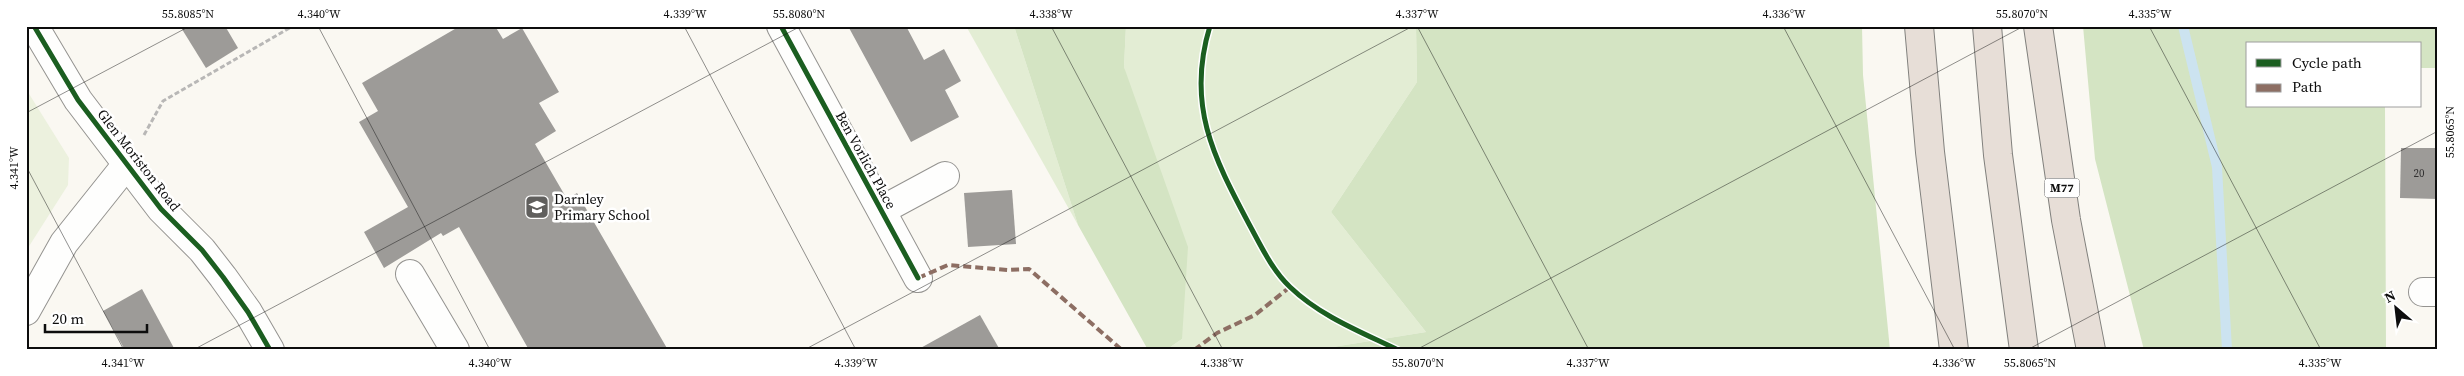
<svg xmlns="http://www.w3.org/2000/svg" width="2464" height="376" viewBox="0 0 2464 376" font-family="'Source Serif 4',serif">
  <rect width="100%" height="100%" fill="#faf8f2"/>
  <g fill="#e3edd4">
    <polygon points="966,26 1014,26 1078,225"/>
    <polygon points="1126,26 1416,26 1417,82 1331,212 1426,332 1314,350 1166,350 1182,339 1124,67"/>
  </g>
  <g fill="#d4e4c3">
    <polygon points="1014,26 1126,26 1124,67 1188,247 1182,339 1166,350 1148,350 1078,225"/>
    <polygon points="1416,26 1862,26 1863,75 1890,350 1314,350 1426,332 1331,212 1417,82"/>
    <polygon points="2083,26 2386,26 2438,29 2438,68 2420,68 2420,44 2248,44 2248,106 2385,106 2386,350 2144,350 2095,159"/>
  </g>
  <polygon fill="#ecf1de" points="26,89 69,158 68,185 26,251"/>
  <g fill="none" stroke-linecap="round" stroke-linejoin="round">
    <polyline stroke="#cce3f0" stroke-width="10" points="2183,26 2217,167 2227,350"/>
  </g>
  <g fill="#9d9b98">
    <polygon points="180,26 225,26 238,48 206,68"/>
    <polygon points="460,26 495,26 503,39 522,28 559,92 539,103 556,131 535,144 567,199 577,193 668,350 529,350 459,227 443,236 441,233 384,268 364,232 408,207 359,122 378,111 362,83"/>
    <polygon points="848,26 906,26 924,60 944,49 961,81 945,90 959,117 911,142"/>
    <polygon points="2401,148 2438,148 2438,199 2400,198"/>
    <polygon points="1012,190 1016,244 968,247 964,193"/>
    <polygon points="142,289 155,313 175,350 125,350 103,311"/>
    <polygon points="980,315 1000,350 917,350"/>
  </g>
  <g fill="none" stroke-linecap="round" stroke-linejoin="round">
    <g stroke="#949390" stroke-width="30">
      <g id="minor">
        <polyline points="34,26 78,100 161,209 202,250 223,277 248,312 270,350"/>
        <polyline points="781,26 918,278"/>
        <polyline points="882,210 945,176"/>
        <polyline points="410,274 455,350"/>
        <polyline points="2423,292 2438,292"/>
        <polyline points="26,311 64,243 127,164"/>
      </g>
    </g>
    <g stroke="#81807d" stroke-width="30">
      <g id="highway">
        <polyline points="1919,26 1930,152 1954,350"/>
        <polyline points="1987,26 1998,155 2024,350"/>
        <polyline points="2038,26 2066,220 2091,350"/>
      </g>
    </g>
    <polyline stroke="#b8b7b6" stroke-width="3" stroke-dasharray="5 2.5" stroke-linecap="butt" points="144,135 163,101 293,26"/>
    <use href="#minor" stroke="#fefefd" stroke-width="28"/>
    <use href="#highway" stroke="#e7ded7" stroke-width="28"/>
    <g stroke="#8d6e63" stroke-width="4" stroke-dasharray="8 4" stroke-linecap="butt">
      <polyline points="918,278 948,265 1008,270 1029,269 1122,350"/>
      <polyline points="1194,350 1217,333 1255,315 1290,287"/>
    </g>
    <g stroke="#fff" stroke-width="8">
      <g id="cycleway">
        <polyline points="34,26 78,100 161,209 202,250 223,277 248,312 270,350"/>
        <polyline points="781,26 918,278"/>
        <path d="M1210 26C1186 104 1213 156 1249 224 1261 246 1272 270 1290 287 1320 316 1361 332 1398 350"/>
      </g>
    </g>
    <use href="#cycleway" stroke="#1b5e20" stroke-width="5"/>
  </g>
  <path fill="none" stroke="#0d0d0d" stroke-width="1" stroke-opacity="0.45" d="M318 26 490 350M684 26 856 350M1051 26 1223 350M1417 26 1589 350M1783 26 1955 350M2149 26 2321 350M26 113 190 26M26 166 124 350M193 350 801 26M804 350 1413 26M1416 350 2024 26M2027 350 2438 131"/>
  <defs>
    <g id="school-square" transform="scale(1.25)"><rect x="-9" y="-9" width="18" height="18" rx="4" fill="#605f5d" stroke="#fff"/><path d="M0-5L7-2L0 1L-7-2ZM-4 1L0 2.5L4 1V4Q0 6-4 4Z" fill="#fff"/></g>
  </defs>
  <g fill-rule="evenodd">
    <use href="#school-square" x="537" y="207"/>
  </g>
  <g text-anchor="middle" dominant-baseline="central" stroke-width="5" stroke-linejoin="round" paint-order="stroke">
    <g font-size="11" fill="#313030">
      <text x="2419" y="173">20</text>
    </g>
    <rect fill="#fff" stroke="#565656" stroke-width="1" x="2044.5" y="178.5" width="35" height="19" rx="4"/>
    <g font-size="12" font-weight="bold" fill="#0d0d0d">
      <text x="2062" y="188">M77</text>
    </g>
    <g font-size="14" fill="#0d0d0d" stroke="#fff">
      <text transform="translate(139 160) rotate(52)">Glen Moriston Road</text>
      <text transform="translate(866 160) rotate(61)">Ben Vorlich Place</text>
    </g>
    <g font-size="14" fill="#0d0d0d" stroke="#fff" text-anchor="start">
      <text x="554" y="199">Darnley<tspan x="554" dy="16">Primary School</tspan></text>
    </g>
  </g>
  <rect width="2464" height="376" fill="none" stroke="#ffffff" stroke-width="55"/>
  <rect x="2246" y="42" width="175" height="65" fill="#ffffff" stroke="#9e9e9e"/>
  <rect x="2256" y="59" width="25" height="8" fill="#1b5e20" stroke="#9e9e9e"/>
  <text x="2292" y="68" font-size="15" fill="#0d0d0d">Cycle path</text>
  <rect x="2256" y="84" width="25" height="8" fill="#8d6e63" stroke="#9e9e9e"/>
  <text x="2292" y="92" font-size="15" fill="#0d0d0d">Path</text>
  <g transform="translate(2396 308) rotate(332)" stroke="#ffffff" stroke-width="4" paint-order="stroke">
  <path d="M0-4L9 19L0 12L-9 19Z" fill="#0d0d0d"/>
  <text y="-8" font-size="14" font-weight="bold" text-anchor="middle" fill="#0d0d0d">N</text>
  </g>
  <path d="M45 324v8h102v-8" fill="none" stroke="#0d0d0d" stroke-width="2.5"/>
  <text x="52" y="324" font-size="15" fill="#0d0d0d" stroke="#ffffff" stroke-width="4" paint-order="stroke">20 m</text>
  <rect x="28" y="28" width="2408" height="320" fill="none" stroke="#0d0d0d" stroke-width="2"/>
  <g font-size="12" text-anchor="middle" fill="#0d0d0d">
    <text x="188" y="18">55.8085°N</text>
    <text x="319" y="18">4.340°W</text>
    <text x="685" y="18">4.339°W</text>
    <text x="799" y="18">55.8080°N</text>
    <text x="1051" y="18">4.338°W</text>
    <text x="1417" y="18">4.337°W</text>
    <text x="1784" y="18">4.336°W</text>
    <text x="2022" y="18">55.8070°N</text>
    <text x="2150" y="18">4.335°W</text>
    <text transform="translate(2450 132) rotate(-90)" y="4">55.8065°N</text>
    <text transform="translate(14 168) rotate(-90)" y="4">4.341°W</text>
    <text x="123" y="367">4.341°W</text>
    <text x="490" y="367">4.340°W</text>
    <text x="856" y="367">4.339°W</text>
    <text x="1222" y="367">4.338°W</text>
    <text x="1418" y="367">55.8070°N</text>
    <text x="1588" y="367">4.337°W</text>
    <text x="1954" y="367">4.336°W</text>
    <text x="2030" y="367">55.8065°N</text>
    <text x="2320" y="367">4.335°W</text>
  </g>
</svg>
